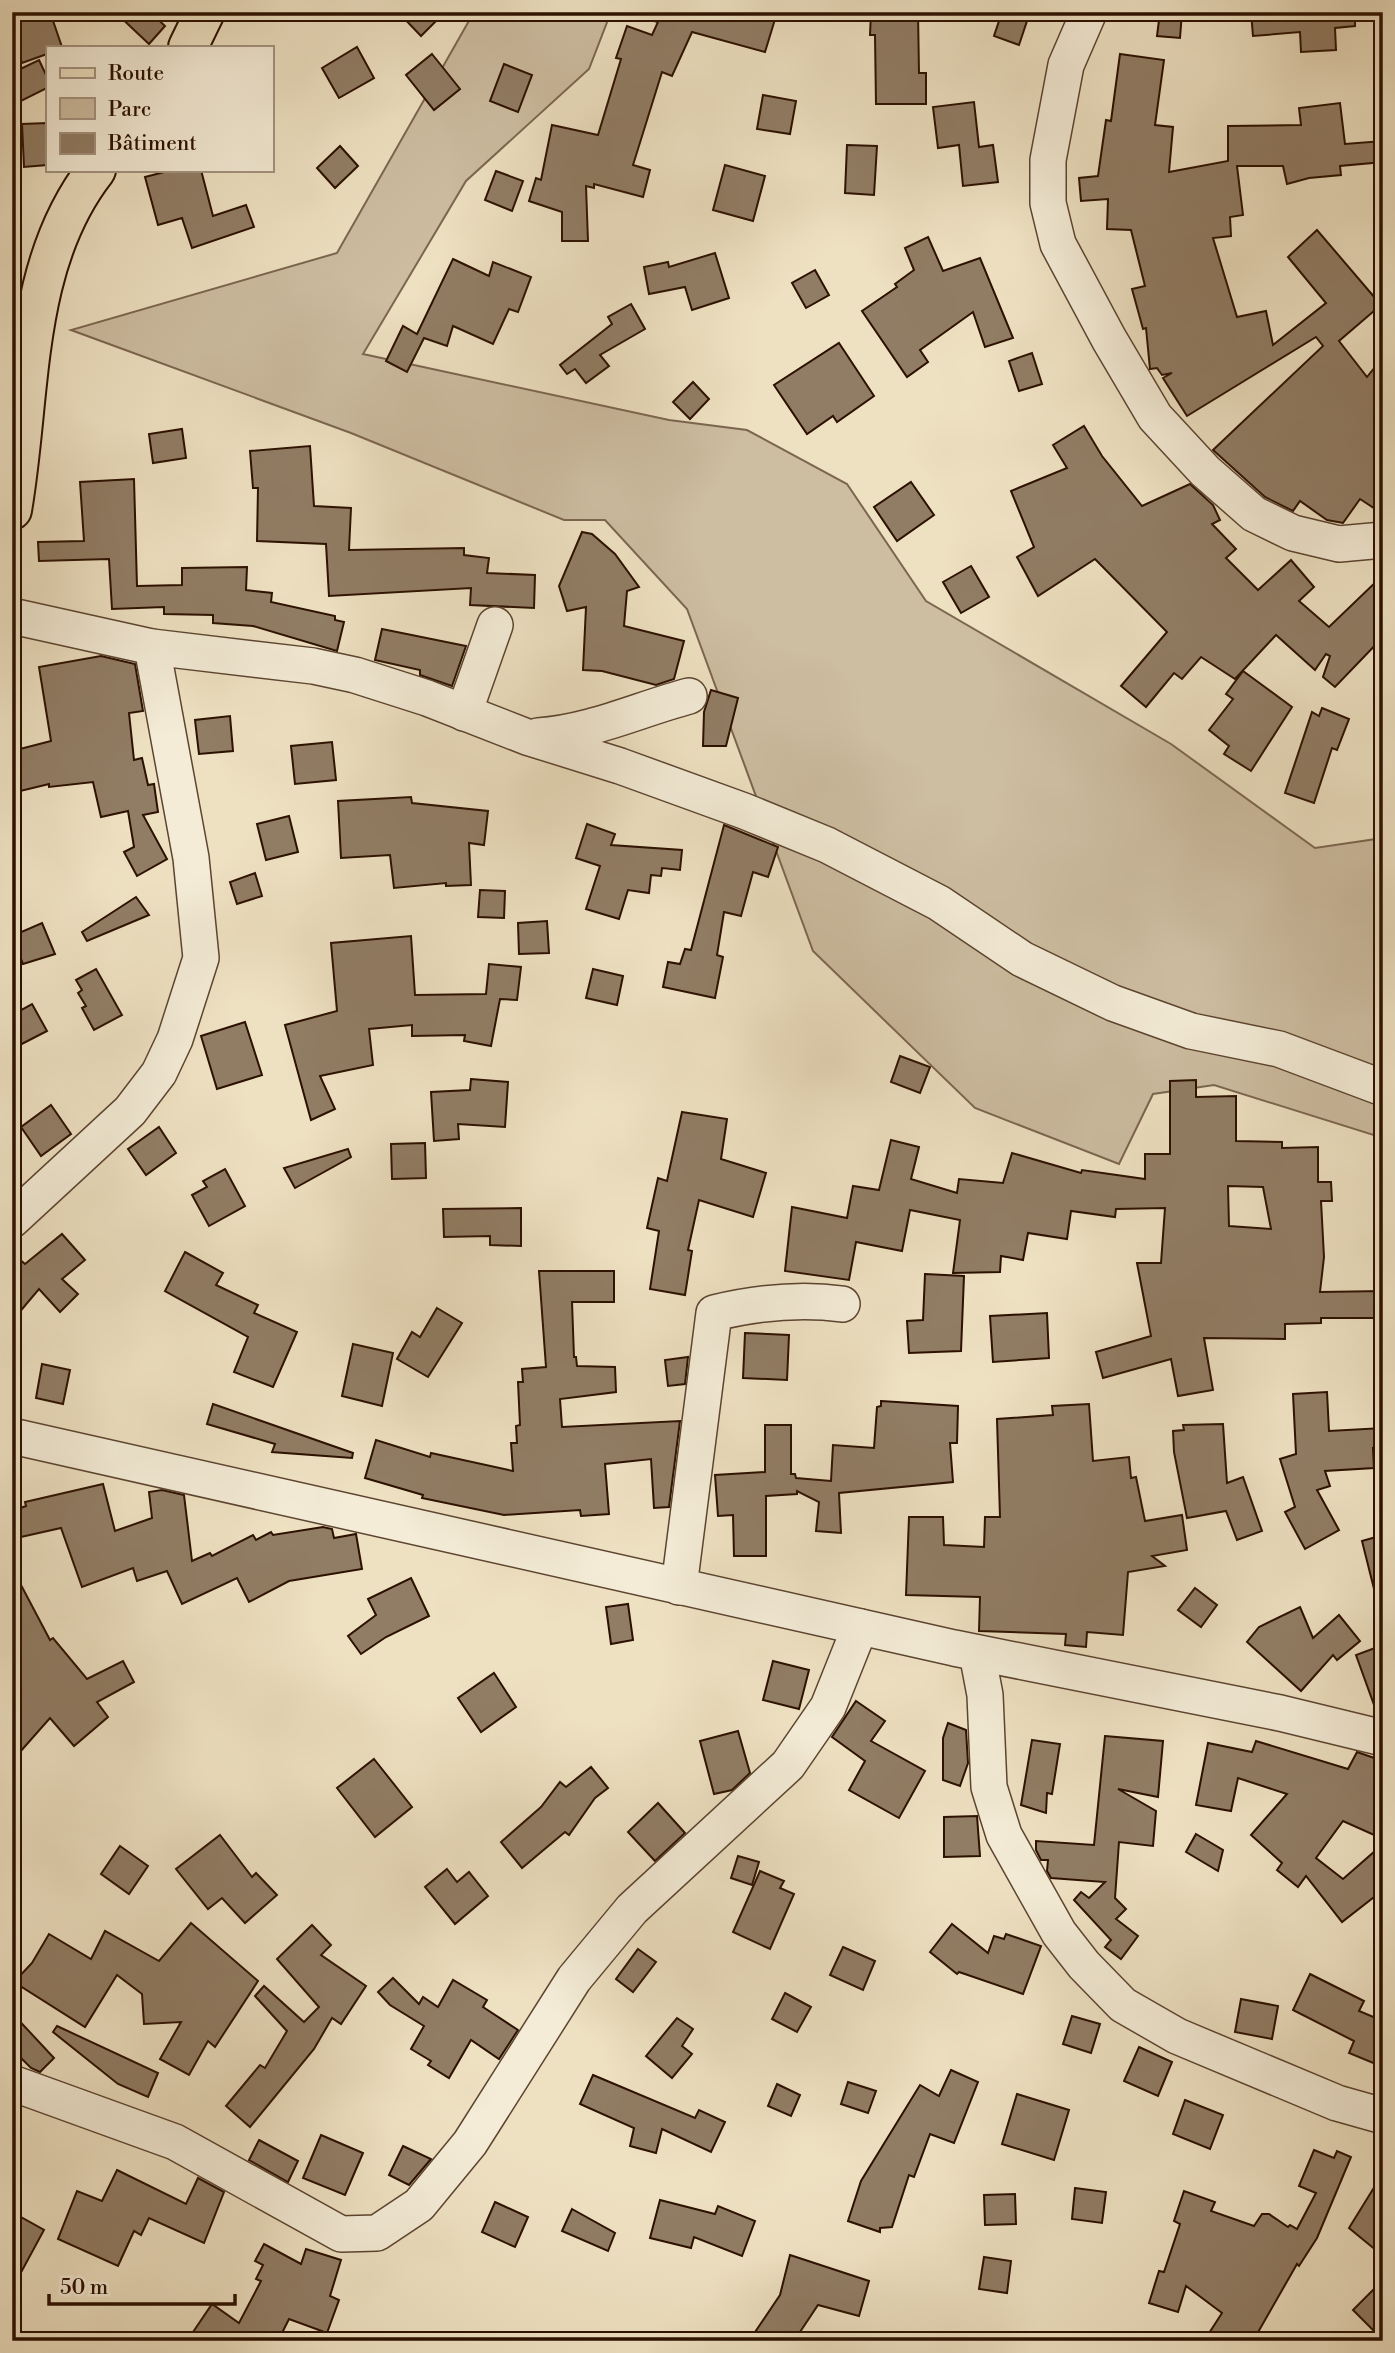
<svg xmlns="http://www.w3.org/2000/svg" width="1395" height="2353" viewBox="0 0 1395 2353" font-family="'Libre Bodoni',serif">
  <rect width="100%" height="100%" fill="#eee1c2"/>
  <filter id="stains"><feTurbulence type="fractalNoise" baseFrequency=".00286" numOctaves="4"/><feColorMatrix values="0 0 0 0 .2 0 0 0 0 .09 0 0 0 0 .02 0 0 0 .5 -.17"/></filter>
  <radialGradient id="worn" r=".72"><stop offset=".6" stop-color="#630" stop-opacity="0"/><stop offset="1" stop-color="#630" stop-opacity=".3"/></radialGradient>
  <polygon fill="#cdbda1" stroke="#7c6650" stroke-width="2" points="474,12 611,12 589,69 466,181 363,354 669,420 747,430 847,484 926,601 1171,744 1315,848 1383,838 1383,1138 1214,1085 1153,1094 1119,1164 975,1108 813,951 687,609 605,520 564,520 351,433 71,330 337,253"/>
  <g fill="#917d65" stroke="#2c1000" stroke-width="2" fill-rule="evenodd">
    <polygon points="39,12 50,12 62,47 47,47 47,54 22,63 12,33 12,21"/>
    <polygon points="115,12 150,12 165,26 149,44"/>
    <polygon points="398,12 445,12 421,36"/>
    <polygon points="644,12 764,12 776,16 765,52 692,32 672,76 662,72 633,165 650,170 643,197 594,184 594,188 586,186 588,241 562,241 562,212 529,201 536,178 541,180 552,125 598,135 621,59 616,58 627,26 652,35 658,22 643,18"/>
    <polygon points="871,12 918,12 919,73 926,73 926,104 876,104 875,35 870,35"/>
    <polygon points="1002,12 1030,12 1019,45 994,36"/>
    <polygon points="1160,12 1182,12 1180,38 1157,36"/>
    <polygon points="1251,12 1355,12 1355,26 1335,28 1336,50 1301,52 1300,32 1253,36"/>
    <polygon points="357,47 374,78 339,98 322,68"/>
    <polygon points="432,54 460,89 434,110 406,75"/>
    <polygon points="1120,54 1164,60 1155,125 1173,127 1169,172 1228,161 1228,126 1301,125 1299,108 1340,103 1345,144 1383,141 1383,162 1340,166 1341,175 1309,178 1287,184 1283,166 1237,166 1243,215 1230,217 1231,236 1213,238 1237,317 1266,311 1273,345 1326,303 1288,257 1317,230 1381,305 1339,341 1367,377 1383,357 1383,514 1360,499 1343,523 1327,520 1300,501 1293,511 1265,497 1213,450 1323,346 1316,337 1187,416 1163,378 1172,373 1162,375 1157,368 1150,369 1146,328 1143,329 1132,289 1145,286 1131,230 1107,229 1108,199 1081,201 1079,178 1098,176 1106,120 1111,121"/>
    <polygon points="39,60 47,77 47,88 21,101 12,84 12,73"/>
    <polygon points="504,64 532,75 518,112 490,101"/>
    <polygon points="763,95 796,101 790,134 757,129"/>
    <polygon points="974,102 979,147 993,145 998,182 963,186 959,145 938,148 933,107"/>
    <polygon points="47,123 47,165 24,167 22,124"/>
    <polygon points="847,145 877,146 874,195 845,193"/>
    <polygon points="340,146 358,166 335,188 317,168"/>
    <polygon points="725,165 765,176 753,221 713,210"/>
    <polygon points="172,170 201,170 213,216 246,205 254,227 192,248 182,218 158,225 145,177"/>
    <polygon points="496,171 523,181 512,211 485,200"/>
    <polygon points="928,237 943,271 980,258 1013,338 985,347 973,312 920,350 928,362 907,377 862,311 897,287 895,284 914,270 905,248"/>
    <polygon points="715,253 729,298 692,310 685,287 649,294 644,267 668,262 669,267"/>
    <polygon points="453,259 489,276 493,262 531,277 518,312 509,309 493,344 453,326 447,346 424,338 407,372 386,361 403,326 417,334"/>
    <polygon points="815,270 829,295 806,308 792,283"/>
    <polygon points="631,304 645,329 600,355 609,366 586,383 575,369 567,374 560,365 612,324 608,317"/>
    <polygon points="839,343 874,396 837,422 833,416 807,434 774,385"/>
    <polygon points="1032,353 1042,384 1019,391 1009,361"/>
    <polygon points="693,382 709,399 690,419 673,402"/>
    <polygon points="1084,426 1102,456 1142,506 1190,484 1213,505 1220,520 1212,524 1236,549 1226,558 1258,590 1291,560 1314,587 1299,601 1329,627 1383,575 1383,637 1335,687 1323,677 1330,656 1326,654 1315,670 1276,635 1235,679 1201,657 1182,679 1174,673 1146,707 1121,686 1167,632 1095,559 1038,596 1017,557 1034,547 1011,491 1067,468 1053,445"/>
    <polygon points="182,429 186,458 153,463 149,434"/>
    <polygon points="310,446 314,506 351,508 349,550 464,548 464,555 489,558 487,573 535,575 534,608 470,605 471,588 329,596 326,544 257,541 258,488 253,488 250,451"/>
    <polygon points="134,479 137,586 182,585 182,568 247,567 246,590 272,593 271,602 335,616 335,620 344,622 337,651 253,626 213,623 213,615 164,614 164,607 112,609 109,559 39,561 38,542 84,541 80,482"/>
    <polygon points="911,482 934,515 897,541 874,507"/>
    <polygon points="582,532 592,534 615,554 639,587 627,591 624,626 684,641 674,679 656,685 602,671 583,670 586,607 567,611 559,586"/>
    <polygon points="971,566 989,597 961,613 943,582"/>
    <polygon points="382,629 466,646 452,686 420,675 420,670 375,660"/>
    <polygon points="101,656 135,664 143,711 129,713 134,760 142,758 148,785 154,784 158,812 143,815 167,859 137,876 124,852 134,847 128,811 101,817 93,782 49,787 49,784 12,793 12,751 51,741 39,667"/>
    <polygon points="1243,671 1292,707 1251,771 1224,754 1229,746 1209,730 1233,699 1226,694"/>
    <polygon points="711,690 738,698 726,746 703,746 704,712"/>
    <polygon points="1322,708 1349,719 1337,750 1332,748 1314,803 1285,793 1312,712 1319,716"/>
    <polygon points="230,716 233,751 199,754 195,720"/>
    <polygon points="332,742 336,780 295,784 291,746"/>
    <polygon points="411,797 412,803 488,811 484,845 469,843 471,885 446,886 446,883 394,888 390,855 341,858 338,801"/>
    <polygon points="289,816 298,852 266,860 257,824"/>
    <polygon points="587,824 615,834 611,845 682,850 680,870 662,868 661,876 651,875 649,893 628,890 619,919 586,909 600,866 576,858"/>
    <polygon points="724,825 778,847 768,877 753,872 741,916 724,912 717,955 723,957 715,998 663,987 668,962 680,964 685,949 691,950"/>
    <polygon points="255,873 262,896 237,904 230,882"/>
    <polygon points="480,890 505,891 504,918 478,917"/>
    <polygon points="136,897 149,915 87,941 82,932"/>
    <polygon points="547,921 549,953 519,954 518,923"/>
    <polygon points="42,923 55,954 23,964 12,936"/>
    <polygon points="411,936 415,995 486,994 489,964 521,967 517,1000 500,999 491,1046 464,1041 465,1035 412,1036 412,1025 369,1029 373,1065 320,1076 335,1109 311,1120 285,1025 337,1011 331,943"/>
    <polygon points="96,969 122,1015 94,1030 82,1008 86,1006 78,993 82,990 76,980"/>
    <polygon points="593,969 623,976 617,1005 586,998"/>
    <polygon points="32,1004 47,1031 12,1049 12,1015"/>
    <polygon points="245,1022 262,1075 217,1089 201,1036"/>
    <polygon points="900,1056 930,1067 920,1093 891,1082"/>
    <polygon points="471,1079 508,1082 505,1127 458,1124 459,1139 434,1141 431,1092 470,1090"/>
    <path d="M1196 1080V1097L1236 1096V1141L1282 1142V1148L1318 1147V1182H1331L1332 1201H1321L1324 1257 1320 1292 1383 1291V1318H1321V1323L1285 1324V1339L1204 1338 1213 1390 1178 1396 1171 1359 1103 1378 1096 1352 1151 1336 1137 1263H1161L1165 1208 1116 1209 1115 1217 1071 1211 1067 1239 1028 1233 1023 1260 1001 1256 1000 1272 953 1273 960 1220 910 1210 902 1251 856 1242 849 1280 785 1271 792 1207 847 1218 853 1186 879 1190 891 1140 919 1147 911 1179 957 1193 959 1179 1003 1183 1012 1153 1081 1173 1082 1170 1145 1179V1154H1170V1081ZM1228 1186 1263 1187 1271 1229 1229 1226Z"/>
    <polygon points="51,1105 71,1134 41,1156 21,1127"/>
    <polygon points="682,1112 727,1119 721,1159 766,1173 753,1217 699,1200 688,1250 692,1251 685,1295 650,1289 659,1231 647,1228 658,1178 667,1181"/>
    <polygon points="159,1127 176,1153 146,1175 128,1149"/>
    <polygon points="425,1143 426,1178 392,1179 391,1144"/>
    <polygon points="348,1149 351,1157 295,1188 284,1168"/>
    <polygon points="225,1169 245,1206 209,1226 192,1195 207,1187 203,1181"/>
    <polygon points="521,1208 521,1246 490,1245 490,1236 444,1237 443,1209"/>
    <polygon points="62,1234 85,1260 62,1279 78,1294 60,1312 39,1289 12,1321 12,1253 25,1264"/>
    <polygon points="185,1252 223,1273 216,1285 258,1305 254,1313 297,1332 273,1387 234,1372 248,1337 165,1291"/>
    <polygon points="539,1271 614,1271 614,1302 572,1302 574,1357 576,1357 577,1366 615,1367 616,1392 560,1399 562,1427 680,1421 669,1507 654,1508 651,1459 605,1464 609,1514 581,1516 580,1510 504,1515 422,1498 423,1495 365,1478 376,1440 430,1457 431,1453 513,1471 511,1443 517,1443 516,1426 520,1425 518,1382 523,1382 522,1369 546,1367"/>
    <polygon points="925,1274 964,1276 961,1351 909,1353 907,1321 923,1320"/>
    <polygon points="437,1308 462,1323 428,1377 397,1359 412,1332 420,1337"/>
    <polygon points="1047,1313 1049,1358 993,1362 990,1316"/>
    <polygon points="745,1333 789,1335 787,1380 743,1378"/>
    <polygon points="353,1344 393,1353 382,1406 342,1396"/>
    <polygon points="688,1357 685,1384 668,1386 665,1360"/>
    <polygon points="42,1364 70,1370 63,1404 36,1398"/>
    <polygon points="1327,1392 1329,1431 1383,1428 1383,1448 1373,1448 1374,1468 1325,1471 1330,1486 1317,1490 1339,1530 1305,1549 1285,1512 1295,1507 1280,1459 1296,1454 1293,1394"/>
    <polygon points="881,1401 958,1406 957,1443 950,1443 953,1482 839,1493 841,1533 816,1531 819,1502 797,1491 797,1494 766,1496 766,1556 734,1556 733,1515 718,1516 715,1475 765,1472 765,1425 791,1425 791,1474 795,1474 796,1478 831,1481 833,1445 874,1448 877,1407 881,1406"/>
    <polygon points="213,1404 353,1453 352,1458 272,1452 275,1444 207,1424"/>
    <polygon points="1089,1404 1093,1461 1129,1457 1131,1478 1136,1477 1145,1521 1182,1515 1187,1550 1152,1556 1165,1566 1128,1572 1123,1635 1087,1632 1086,1647 1065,1645 1066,1634 979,1631 980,1597 906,1595 909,1517 943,1517 944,1545 984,1547 985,1517 1000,1517 997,1419 1053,1415 1052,1406"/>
    <polygon points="1223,1424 1227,1483 1243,1477 1262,1531 1237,1540 1226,1511 1187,1518 1174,1452 1173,1431 1184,1430 1183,1425"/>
    <polygon points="103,1484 115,1531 152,1518 149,1492 162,1490 184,1495 192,1561 210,1553 212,1556 253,1535 256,1540 271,1532 273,1535 323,1527 332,1529 334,1538 356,1534 362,1569 289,1581 249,1602 237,1578 182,1604 167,1571 137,1581 133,1568 82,1587 61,1528 12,1539 12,1511 26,1506 25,1502"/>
    <polygon points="1383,1535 1383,1596 1376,1597 1362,1541"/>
    <polygon points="12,1568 50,1640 53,1638 87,1679 123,1661 134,1682 97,1702 108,1717 74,1746 50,1718 12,1761"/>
    <polygon points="411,1578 429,1616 386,1637 361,1654 348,1636 376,1615 368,1599"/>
    <polygon points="1195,1588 1217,1605 1201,1627 1178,1610"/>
    <polygon points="628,1604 633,1640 611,1644 606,1607"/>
    <polygon points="1300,1607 1313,1638 1339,1615 1360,1641 1337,1660 1333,1655 1301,1691 1247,1642 1259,1627"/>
    <polygon points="1383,1645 1383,1717 1378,1716 1356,1655"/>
    <polygon points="773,1661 809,1670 799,1709 763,1700"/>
    <polygon points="494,1673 516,1707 481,1732 458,1698"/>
    <polygon points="856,1701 885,1721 871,1741 925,1771 899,1818 849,1790 865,1761 832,1737"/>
    <polygon points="948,1723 966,1730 968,1763 960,1786 943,1780 943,1738"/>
    <polygon points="738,1731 750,1773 732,1790 714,1794 700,1741"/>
    <polygon points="1105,1736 1163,1741 1158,1797 1118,1789 1156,1811 1153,1846 1119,1842 1115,1898 1126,1909 1116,1919 1138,1936 1121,1959 1105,1947 1111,1940 1074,1900 1081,1892 1089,1898 1105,1882 1051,1878 1047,1871 1048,1860 1041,1860 1036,1850 1036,1841 1094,1845"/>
    <polygon points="1032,1740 1060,1744 1052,1794 1047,1793 1046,1813 1021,1805"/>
    <polygon points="1256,1741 1348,1769 1357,1752 1383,1761 1383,1839 1343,1821 1316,1858 1343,1879 1383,1844 1383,1890 1342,1922 1306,1876 1298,1887 1277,1870 1282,1863 1251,1835 1287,1794 1238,1778 1231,1811 1196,1805 1208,1743 1252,1752"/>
    <polygon points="374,1759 412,1807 375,1837 337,1788"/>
    <polygon points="591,1767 608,1788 595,1798 569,1835 565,1832 522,1868 501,1842 541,1807 560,1782 566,1787"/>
    <polygon points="658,1803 685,1833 655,1861 628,1832"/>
    <polygon points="977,1816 980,1856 944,1857 944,1817"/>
    <polygon points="1196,1834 1223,1850 1218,1871 1186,1852"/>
    <polygon points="220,1835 252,1877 256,1873 277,1895 245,1923 222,1898 208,1909 176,1869"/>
    <polygon points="120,1846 148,1866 129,1894 101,1874"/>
    <polygon points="738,1856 759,1862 752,1885 731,1878"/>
    <polygon points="447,1869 457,1882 469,1872 488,1896 455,1924 425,1887"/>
    <polygon points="760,1871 784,1881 780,1888 794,1894 770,1949 733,1932"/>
    <polygon points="191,1923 258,1981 215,2047 208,2041 189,2075 160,2059 181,2022 144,2024 142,1994 117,1975 85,2027 14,1982 32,1963 49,1934 91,1959 105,1931 159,1961"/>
    <polygon points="952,1924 988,1953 994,1936 1004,1939 1006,1934 1041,1946 1023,1994 959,1972 957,1974 930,1952"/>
    <polygon points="312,1925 331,1945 321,1955 366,1986 341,2024 332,2018 314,2049 250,2127 226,2106 260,2065 265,2068 287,2031 255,1996 264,1986 304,2022 319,2007 277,1959"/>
    <polygon points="843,1947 875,1961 863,1990 830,1975"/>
    <polygon points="638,1949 656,1962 633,1992 616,1979"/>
    <polygon points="1310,1974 1364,2001 1359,2011 1383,2021 1383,2067 1349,2053 1354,2041 1293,2010"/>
    <polygon points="393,1978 419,2004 423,1997 438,2007 453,1980 487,2000 483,2007 518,2030 499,2059 471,2040 449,2078 428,2065 431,2061 411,2049 424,2026 390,2005 378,1992"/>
    <polygon points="785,1993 811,2007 797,2032 772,2019"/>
    <polygon points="1241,1999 1278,2006 1272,2039 1235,2032"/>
    <polygon points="12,2013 54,2058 40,2072 31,2068 12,2049"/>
    <polygon points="1072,2016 1100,2024 1091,2053 1063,2044"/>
    <polygon points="677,2018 693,2029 682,2046 692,2054 672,2078 646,2056"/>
    <polygon points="57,2026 158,2073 148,2097 118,2084 53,2032"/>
    <polygon points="1139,2047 1172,2062 1158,2096 1124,2081"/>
    <polygon points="951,2070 978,2082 954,2143 930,2134 914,2177 909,2175 892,2227 880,2228 880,2232 848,2221 861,2181 920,2085 939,2096"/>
    <polygon points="593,2075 695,2118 699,2110 725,2122 711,2152 662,2129 656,2153 630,2146 634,2128 580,2104"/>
    <polygon points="848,2082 876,2091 868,2113 841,2104"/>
    <polygon points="777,2084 800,2095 791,2116 768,2106"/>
    <polygon points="1017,2094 1069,2110 1054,2160 1002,2144"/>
    <polygon points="1185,2100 1223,2115 1210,2149 1173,2134"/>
    <polygon points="321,2135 363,2153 345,2195 303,2178"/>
    <polygon points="259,2140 298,2161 288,2182 249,2160"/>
    <polygon points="403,2146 431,2159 409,2185 389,2175"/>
    <polygon points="1314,2150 1334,2158 1337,2151 1351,2157 1317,2238 1299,2266 1297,2264 1253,2341 1204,2341 1222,2313 1186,2286 1178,2312 1149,2303 1159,2271 1164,2272 1180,2224 1174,2221 1184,2191 1215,2202 1211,2211 1254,2226 1262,2214 1269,2214 1288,2227 1290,2225 1297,2229 1316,2193 1299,2186"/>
    <polygon points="117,2170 186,2204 198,2178 224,2192 204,2243 149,2218 141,2235 134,2231 118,2266 58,2239 77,2191 102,2201"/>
    <polygon points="1383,2173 1383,2256 1349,2228"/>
    <polygon points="1075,2188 1106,2192 1102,2223 1072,2219"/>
    <polygon points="1015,2194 1016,2224 985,2225 984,2195"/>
    <polygon points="660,2200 715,2214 718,2206 755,2221 742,2256 694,2237 691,2248 650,2238"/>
    <polygon points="495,2202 528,2217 515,2247 482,2232"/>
    <polygon points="572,2209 615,2233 608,2251 562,2231"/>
    <polygon points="12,2212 44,2230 12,2289"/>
    <polygon points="264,2244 301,2264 306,2249 341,2260 330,2296 339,2300 327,2333 289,2319 278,2341 187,2341 212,2304 239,2323 261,2281 256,2279 263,2265 255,2261"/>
    <polygon points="790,2255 869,2281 859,2316 818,2305 794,2341 749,2341 780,2295"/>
    <polygon points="984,2257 1011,2261 1007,2293 979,2289"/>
    <polygon points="1383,2280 1383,2340 1353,2310"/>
  </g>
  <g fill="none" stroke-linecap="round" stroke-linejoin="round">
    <g stroke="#5c4430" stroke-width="38">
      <g id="minor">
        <polyline points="1089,12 1066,65 1048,160 1048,203 1058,244 1109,339 1155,417 1205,471 1254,514 1293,533 1339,544 1383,540"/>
        <polyline points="12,616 152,647 313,666 355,675 427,698 527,737 620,766 744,811 827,845 939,903 1022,959 1113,1003 1191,1031 1279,1049 1383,1088"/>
        <polyline points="464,713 495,625"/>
        <path d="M538 736C592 732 637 710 689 696"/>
        <polyline points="12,1220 130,1111 159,1073 175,1039 201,958 191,858 152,647"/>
        <polyline points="12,1436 954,1648 1280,1713 1383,1738"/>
        <path d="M679 1587 714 1313C756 1303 798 1298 842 1304"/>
        <polyline points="977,1653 985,1695 989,1787 1004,1835 1059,1933 1084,1965 1123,2005 1177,2036 1337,2103 1383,2116"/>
        <polyline points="12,2083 175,2142 341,2234 377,2233 419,2205 470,2143 574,1979 632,1909 788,1765 828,1707 860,1627"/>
      </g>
    </g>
    <g stroke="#2c1000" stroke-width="42">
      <g id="major">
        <polyline points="188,47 205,12"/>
        <path d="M12 510C32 396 21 266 96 170"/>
      </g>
    </g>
    <use href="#minor" stroke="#f4ecd7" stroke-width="35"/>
    <use href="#major" stroke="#eee1c2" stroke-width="38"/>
  </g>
  <rect width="1395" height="2353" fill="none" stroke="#eee1c2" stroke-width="42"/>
  <rect x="14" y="14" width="1367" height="2325" fill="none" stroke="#2c1000" stroke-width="3.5"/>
  <rect x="21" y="21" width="1353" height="2311" fill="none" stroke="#2c1000" stroke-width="2"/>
  <rect x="46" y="46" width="228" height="126" fill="#f4ecd7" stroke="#a49481" stroke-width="2"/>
  <rect x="60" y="68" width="35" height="10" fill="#eee1c2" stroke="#a49481" stroke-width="2"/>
  <text x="108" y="80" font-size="21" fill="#2c1000">Route</text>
  <rect x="60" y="98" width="35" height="21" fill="#cdbda1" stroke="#a49481" stroke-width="2"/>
  <text x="108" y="116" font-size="21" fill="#2c1000">Parc</text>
  <rect x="60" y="133" width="35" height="21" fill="#917d65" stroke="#a49481" stroke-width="2"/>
  <text x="108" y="150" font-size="21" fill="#2c1000">Bâtiment</text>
  <path d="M49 2294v10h186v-10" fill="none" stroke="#2c1000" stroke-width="3.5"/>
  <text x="60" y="2294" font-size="21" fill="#2c1000" stroke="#f4ecd7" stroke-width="5" paint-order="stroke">50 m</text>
  <rect width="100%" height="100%" filter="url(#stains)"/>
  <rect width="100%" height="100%" fill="url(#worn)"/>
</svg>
